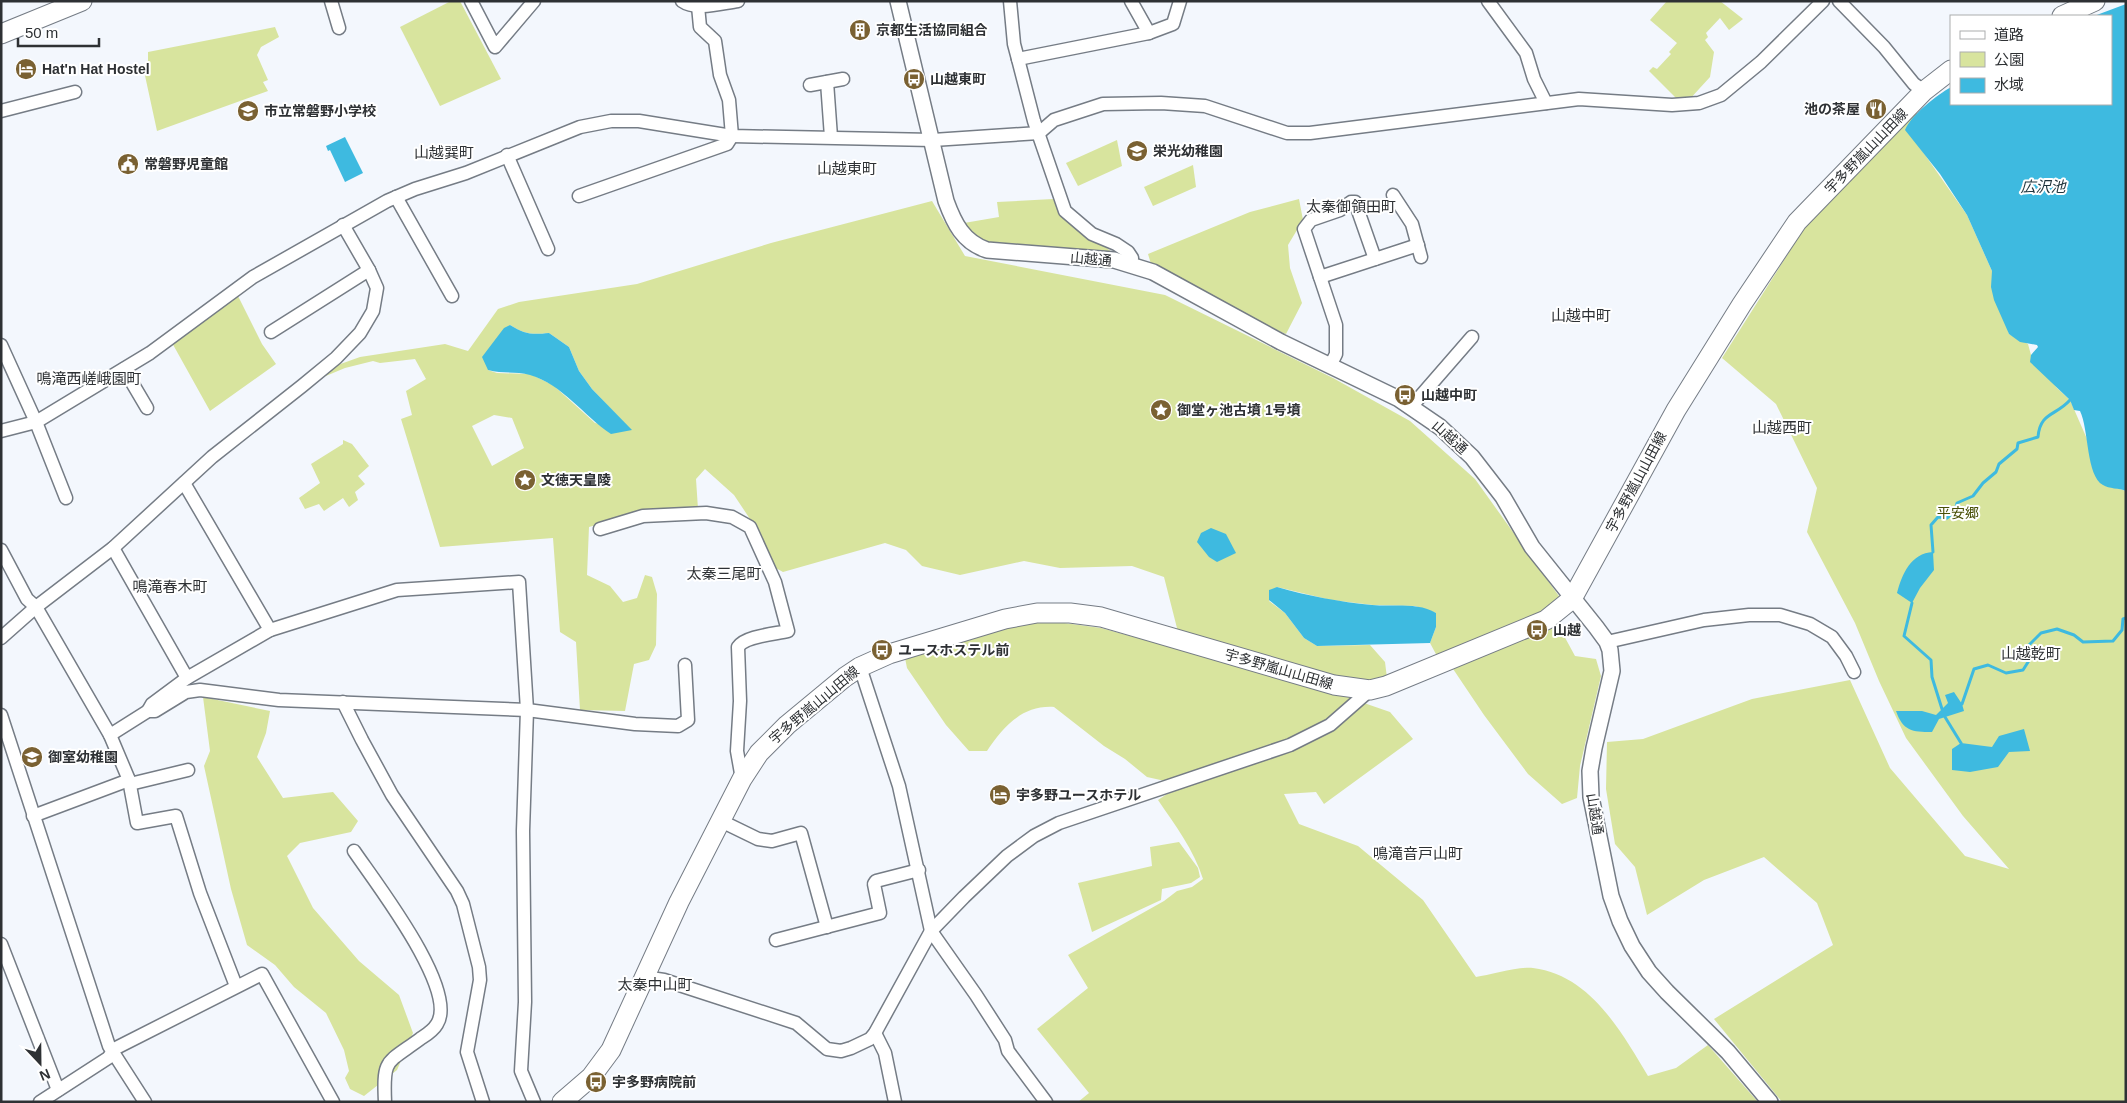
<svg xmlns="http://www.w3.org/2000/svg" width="2127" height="1103" viewBox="0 0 2127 1103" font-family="Helvetica,'Noto Sans JP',sans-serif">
  <rect width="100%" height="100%" fill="#f3f7fd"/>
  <g fill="#d8e49e" fill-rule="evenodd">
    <polygon points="451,1 460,1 501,79 440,106 400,27"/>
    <polygon points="1667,1 1720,1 1743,19 1729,30 1720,18 1706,33 1708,37 1705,40 1714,52 1710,77 1688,101 1680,102 1649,71 1653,67 1657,69 1671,54 1669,52 1677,43 1650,20"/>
    <polygon points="275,27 279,37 261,47 257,55 268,80 263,82 268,91 157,131 144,71 148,63 148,52"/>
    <polygon points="1917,110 1916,142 1967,215 1992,271 2009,334 2028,344 2031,355 2057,388 2070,400 2087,439 2092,466 2113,487 2126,491 2126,1102 1782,1102 1714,1019 1833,945 1817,903 1764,857 1704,880 1647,915 1635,867 1615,844 1606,789 1607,742 1643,739 1752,699 1850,680 1890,768 1965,856 2009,869 1963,816 1906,738 1879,681 1855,623 1807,532 1817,488 1776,404 1722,358 1810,219"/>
    <polygon points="1117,140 1122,166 1078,186 1066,163"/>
    <polygon points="1193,165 1196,187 1153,206 1144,187"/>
    <polygon points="1053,199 1060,213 1112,252 990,242 976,239 964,223 999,217 997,202"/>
    <path d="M1299 199 1303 220 1288 245 1290 268 1302 303 1286 334C1240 314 1196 287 1151 264L1148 254 1250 212Z"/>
    <path d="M932 201 965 256 1165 295 1333 378 1410 421 1475 479 1561 599 1550 610 1575 656 1596 659 1601 676 1580 766 1577 798 1562 804 1528 774 1484 715 1443 654 1437 656 1430 643 1436 627V613L1415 606 1373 605 1331 600 1277 587 1269 601 1285 613 1304 638 1317 646 1370 645 1385 662 1387 678 1347 684 1178 632 1164 577 1132 566 1060 568 1024 561 960 575 922 566 906 550 885 543 783 572 772 566 752 522 734 495 705 469 696 479 698 509 634 514 589 527 587 575 610 586 623 602 637 598 645 575 652 577 657 594 656 645 649 660 634 664 625 711 580 710 576 642 560 632 553 538 440 547 401 419 412 415 406 391 426 379 415 359 380 363 373 361 345 368 321 378 335 366 360 357 445 344 468 351 498 309 519 302 637 284 771 243ZM510 325C525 334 531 335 549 333L569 347 579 371 592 389 631 430 595 423 553 385 530 374 497 373 488 370ZM494 415 512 418 524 448 492 466 472 426Z"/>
    <polygon points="236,292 262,344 276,364 210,411 171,341"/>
    <polygon points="343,440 352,444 369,466 358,476 365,484 355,492 358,500 349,507 343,498 324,511 319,504 305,509 299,498 320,483 311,464 343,444"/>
    <path d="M1050 621 1101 628 1354 697 1327 721 1287 741 1165 781 1147 777 1125 759 1104 746 1054 707C1022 705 1003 727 987 751H969L946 725 907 668 905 658 1005 627Z"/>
    <polygon points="203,697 270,711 266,733 257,757 283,798 333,792 358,821 351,832 300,843 287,856 313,908 359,961 399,995 413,1033 397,1070 364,1096 350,1089 345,1078 349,1071 344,1050 326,1013 294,987 275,965 247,945 231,889 204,766 210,751"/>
    <path d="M1364 703 1390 712 1413 739 1324 804 1316 792 1284 794 1299 824 1358 846 1423 900 1476 977C1490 975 1520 966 1533 968 1590 975 1621 1031 1648 1076L1676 1068 1708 1045 1758 1102H1078L1089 1093 1037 1029 1088 988 1068 955 1164 901 1177 891 1192 887 1203 879C1194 850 1175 825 1158 800L1167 794 1292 749 1334 730Z"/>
    <polygon points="1179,842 1198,868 1200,877 1191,883 1162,889 1161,900 1092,932 1078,883 1152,866 1150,847"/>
  </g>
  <g fill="#3ebae0">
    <path d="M2126 4V491C2119 488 2109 489 2103 485 2086 476 2089 429 2080 411L2074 410 2070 400 2030 362 2031 355 2038 347 2037 345 2020 342 2009 334 1994 300 1991 287 1992 271 1967 215 1940 174 1905 130C1911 115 1937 95 1951 87V104H2111V16H2094Z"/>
    <polygon points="345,137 363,173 345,182 330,150 328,151 326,146"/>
    <path d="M510 325C525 334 531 335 549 333L569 347 579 371 592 389 632 430 611 434C584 416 562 384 530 375 517 371 502 374 488 370L482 357 504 328Z"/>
    <polygon points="1211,528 1226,534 1236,553 1217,562 1209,557 1197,542 1201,533"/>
    <path d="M1933 552 1934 570 1920 588 1912 603 1897 593C1902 574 1911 553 1933 552Z"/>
    <path d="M1277 587C1308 596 1340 602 1372 605 1393 607 1418 602 1436 613V627L1430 643 1317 646 1304 638 1285 613 1269 600V590Z"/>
    <path d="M1954 692 1962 704 1964 711 1939 719 1932 732C1912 732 1903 731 1896 711H1922L1936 715 1948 703 1945 695Z"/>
    <polygon points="2024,729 2030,751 2009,752 1998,767 1970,772 1952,770 1952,749 1961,743 1992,747 1999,736"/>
  </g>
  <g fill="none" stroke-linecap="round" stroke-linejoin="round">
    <g stroke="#3ebae0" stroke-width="3">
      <path d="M1933 552 1931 525 1938 517 1947 518 1955 511 1957 503 1973 496 1983 483 1996 472 1999 464 2017 449 2018 443 2038 437C2040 412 2056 416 2070 400"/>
      <polyline points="1912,603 1904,636 1931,660 1932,677 1942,709"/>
      <polyline points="1962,704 1974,669 1988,665 2006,673 2023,670 2030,659 2027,647 2041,633 2057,629 2074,635 2083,642 2113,641 2122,630 2123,619 2126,618"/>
      <polyline points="1945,717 1961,743"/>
    </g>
    <g stroke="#757c85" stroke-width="15">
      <g id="minor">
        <polyline points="331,1 339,28"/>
        <polyline points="471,1 495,47 534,1"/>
        <path d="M682 1C696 11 722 3 738 1"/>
        <polyline points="1010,1 1014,44 1018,59 1034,121 1065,211 1092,234 1116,244 1128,252 1132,258 1131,265"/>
        <polyline points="1131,1 1149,33"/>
        <polyline points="1488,1 1526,53 1534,79 1546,103"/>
        <polyline points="1839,1 1884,47 1914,84 1924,91"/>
        <polyline points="1018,59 1149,33 1173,24 1180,1"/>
        <polyline points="827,82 831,137"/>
        <polyline points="810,85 843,79"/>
        <polyline points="1,111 75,92"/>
        <polyline points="507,155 548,249"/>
        <polyline points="1393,195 1412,224 1421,257"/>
        <polyline points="579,196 727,144 732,136 729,100 720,75 715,41 700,27 698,6"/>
        <polyline points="396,197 452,296"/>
        <polyline points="1320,277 1418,245"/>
        <polyline points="271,332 369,270"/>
        <polyline points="1,345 36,422 66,498"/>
        <polyline points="1330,366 1336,354 1336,325 1304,229 1311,220 1340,210 1351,202 1355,202 1375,259"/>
        <polyline points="124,369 147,408"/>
        <polyline points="1412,406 1472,337"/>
        <polyline points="1,431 36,422 150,353 253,277 387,201 415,189 466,173 580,127 611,121 639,121 732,136 933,140 1039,133 1054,120 1103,104 1161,103 1205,106 1287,133 1310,133 1579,99 1672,105 1699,103 1721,95 1761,62 1823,1"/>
        <polyline points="184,483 270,630"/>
        <path d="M600 529 643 516 706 513 732 517 750 527 775 582 788 631C775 634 745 636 738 647L740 701 737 751 742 779"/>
        <polyline points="113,548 187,678"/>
        <polyline points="1,550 27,599 36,607 110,735 129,780 137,823 176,816 200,893 236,986"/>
        <polyline points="1,638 36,607 113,548 212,457 302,386 336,358 360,333 373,311 377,288 369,270 343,225"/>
        <polyline points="1607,642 1704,620 1749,615 1780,615 1810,624 1832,637 1846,656 1854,672"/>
        <polyline points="860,667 899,786 931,931 976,995 1005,1040 1008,1051 1046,1102"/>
        <polyline points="343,702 362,740 392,795 457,891 463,904 479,967 480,980 467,1052 483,1102"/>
        <polyline points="148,711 152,704 187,678 270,630 397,590 519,582 527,710 523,831 525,1002 521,1071 534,1102"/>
        <polyline points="1,715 109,1046 145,1102"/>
        <polyline points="110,735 148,711 155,711 186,692 200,690 279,700 527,710 635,724 678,726 688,720 685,665"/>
        <polyline points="130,784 188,770"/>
        <polyline points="33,816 129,780"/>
        <polyline points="721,821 758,839 772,841 801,833 827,927"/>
        <path d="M354 851C375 882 459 990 437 1024 433 1031 426 1035 420 1039 386 1064 383 1058 385 1102"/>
        <polyline points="776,940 880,913 874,884 876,881 919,870"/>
        <polyline points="1,944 58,1090"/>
        <polyline points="644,977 664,980 796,1023 827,1049 841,1051 851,1048 870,1039 875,1033 931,931 964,897 1007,856 1034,836 1059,823 1290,745 1330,725 1370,690"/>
        <polyline points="875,1033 885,1053 895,1102"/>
        <polyline points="40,1102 108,1058 116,1048 262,974 333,1102"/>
      </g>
    </g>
    <g stroke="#757c85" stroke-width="18">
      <path id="tertiary" d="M898 1 946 201C954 223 963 242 987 250L1114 260 1153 272 1281 342 1399 399 1440 427 1472 457 1503 497 1532 547 1596 627 1607 642 1610 650 1612 671 1594 748 1590 771 1591 797 1611 896 1620 921 1632 946 1649 972 1667 992 1728 1052 1770 1102"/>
    </g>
    <g stroke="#757c85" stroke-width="21">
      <g id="primary">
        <polyline points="2062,16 2095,1"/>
        <polyline points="1,34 82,1"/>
        <polyline points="562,1102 591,1077 611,1050 679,902 742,779 759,753 787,725 845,677 860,667 889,654 1005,619 1037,613 1070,613 1101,617 1334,685 1370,690 1386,686 1546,620 1572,599 1676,410 1742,304 1797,222 1924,91 1951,70"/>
      </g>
    </g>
    <use href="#minor" stroke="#fff" stroke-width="12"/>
    <use href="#tertiary" stroke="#fff" stroke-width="15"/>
    <use href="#primary" stroke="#fff" stroke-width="19"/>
  </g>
  <defs>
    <g id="building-disc" transform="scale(1.125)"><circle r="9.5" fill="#7a6132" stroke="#fff"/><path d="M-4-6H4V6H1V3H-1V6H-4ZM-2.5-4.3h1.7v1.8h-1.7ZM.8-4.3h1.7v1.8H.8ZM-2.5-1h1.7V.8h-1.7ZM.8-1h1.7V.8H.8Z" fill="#fff"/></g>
    <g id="hotel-disc" transform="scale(1.125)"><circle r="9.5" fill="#7a6132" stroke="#fff"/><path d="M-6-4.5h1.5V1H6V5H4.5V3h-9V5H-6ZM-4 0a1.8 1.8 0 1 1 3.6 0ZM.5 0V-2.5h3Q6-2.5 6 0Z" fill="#fff"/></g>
    <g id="bus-disc" transform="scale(1.125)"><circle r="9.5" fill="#7a6132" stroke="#fff"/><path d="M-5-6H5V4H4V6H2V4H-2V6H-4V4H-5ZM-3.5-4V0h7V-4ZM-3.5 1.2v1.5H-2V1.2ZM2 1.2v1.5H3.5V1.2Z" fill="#fff"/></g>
    <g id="restaurant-disc" transform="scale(1.125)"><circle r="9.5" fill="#7a6132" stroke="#fff"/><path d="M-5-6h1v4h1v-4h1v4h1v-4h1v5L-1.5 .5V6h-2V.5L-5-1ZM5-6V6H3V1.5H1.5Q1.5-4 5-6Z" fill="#fff"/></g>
    <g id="school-disc" transform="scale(1.125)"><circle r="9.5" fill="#7a6132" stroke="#fff"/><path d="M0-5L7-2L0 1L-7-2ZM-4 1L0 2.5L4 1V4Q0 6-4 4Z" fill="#fff"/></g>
    <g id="civic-disc" transform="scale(1.125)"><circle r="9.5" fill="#7a6132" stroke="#fff"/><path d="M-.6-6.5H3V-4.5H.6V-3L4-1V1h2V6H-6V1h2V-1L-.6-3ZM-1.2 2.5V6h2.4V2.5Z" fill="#fff"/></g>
    <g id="sight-disc" transform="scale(1.125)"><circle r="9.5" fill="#7a6132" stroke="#fff"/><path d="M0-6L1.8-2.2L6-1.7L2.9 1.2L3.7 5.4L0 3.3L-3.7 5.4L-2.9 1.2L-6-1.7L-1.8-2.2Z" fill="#fff"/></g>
  </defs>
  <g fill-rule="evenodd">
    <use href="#building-disc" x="860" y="30"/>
    <use href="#hotel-disc" x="26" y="69"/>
    <use href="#bus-disc" x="914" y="79"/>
    <use href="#restaurant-disc" x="1876" y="109"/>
    <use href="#school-disc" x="248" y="111"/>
    <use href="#school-disc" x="1137" y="151"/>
    <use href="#civic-disc" x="128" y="164"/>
    <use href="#bus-disc" x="1405" y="395"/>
    <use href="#sight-disc" x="1161" y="410"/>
    <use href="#sight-disc" x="525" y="480"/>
    <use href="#bus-disc" x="1537" y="630"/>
    <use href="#bus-disc" x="882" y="650"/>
    <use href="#school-disc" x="32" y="757"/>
    <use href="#hotel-disc" x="1000" y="795"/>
    <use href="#bus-disc" x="596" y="1082"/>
  </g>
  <g text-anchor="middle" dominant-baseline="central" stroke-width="4" stroke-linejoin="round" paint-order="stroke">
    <g font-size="14" font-weight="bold" fill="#2e3134" stroke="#fff" text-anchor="start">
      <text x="876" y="30">京都生活協同組合</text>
      <text x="42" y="69">Hat'n Hat Hostel</text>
      <text x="930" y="79">山越東町</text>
      <text x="1860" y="109" text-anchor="end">池の茶屋</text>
      <text x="264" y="111">市立常磐野小学校</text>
      <text x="1153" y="151">栄光幼稚園</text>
      <text x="144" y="164">常磐野児童館</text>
      <text x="1421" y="395">山越中町</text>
      <text x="1177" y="410">御堂ヶ池古墳 1号墳</text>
      <text x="541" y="480">文徳天皇陵</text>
      <text x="1553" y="630">山越</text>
      <text x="898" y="650">ユースホステル前</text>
      <text x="48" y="757">御室幼稚園</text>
      <text x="1016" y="795">宇多野ユースホテル</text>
      <text x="612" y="1082">宇多野病院前</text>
    </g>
    <g font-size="14" fill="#2e3134" stroke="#fff">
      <text transform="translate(1866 151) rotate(-46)">宇多野嵐山山田線</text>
      <text transform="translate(1091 259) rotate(5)">山越通</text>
      <text transform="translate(1450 437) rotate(42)">山越通</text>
      <text transform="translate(1636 482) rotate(-62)">宇多野嵐山山田線</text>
      <text transform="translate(1279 669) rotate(16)">宇多野嵐山山田線</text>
      <text transform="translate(814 705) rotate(-40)">宇多野嵐山山田線</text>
      <text transform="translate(1595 814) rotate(81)">山越通</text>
    </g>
    <g font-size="14" fill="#474e05" stroke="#fff">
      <text x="1958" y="513">平安郷</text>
    </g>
    <g font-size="15" fill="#2e3134" stroke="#fff">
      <text x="444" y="152">山越巽町</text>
      <text x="847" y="168">山越東町</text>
      <text x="1351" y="206">太秦御領田町</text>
      <text x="1581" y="315">山越中町</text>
      <text x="89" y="378">鳴滝西嵯峨園町</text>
      <text x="1782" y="427">山越西町</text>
      <text x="724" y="573">太秦三尾町</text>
      <text x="170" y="586">鳴滝春木町</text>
      <text x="2031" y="653">山越乾町</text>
      <text x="1418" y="853">鳴滝音戸山町</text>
      <text x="655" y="984">太秦中山町</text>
    </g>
    <g font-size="15" font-style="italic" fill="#1e333b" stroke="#fff">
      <text x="2043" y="186">広沢池</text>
    </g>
  </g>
  <rect width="2127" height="1103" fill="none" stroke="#2e3134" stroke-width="5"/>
  <rect x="1950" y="15" width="162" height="90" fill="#ffffff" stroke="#abadae"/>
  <rect x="1960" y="31" width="25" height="8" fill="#ffffff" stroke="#abadae"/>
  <text x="1994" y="40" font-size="15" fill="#2e3134">道路</text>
  <rect x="1960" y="52" width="25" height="15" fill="#d8e49e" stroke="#abadae"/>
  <text x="1994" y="65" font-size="15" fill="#2e3134">公園</text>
  <rect x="1960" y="78" width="25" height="15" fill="#3ebae0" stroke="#abadae"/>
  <text x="1994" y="90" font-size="15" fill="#2e3134">水域</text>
  <g transform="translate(40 1063) rotate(158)" stroke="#ffffff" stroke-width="4" paint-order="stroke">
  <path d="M0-4L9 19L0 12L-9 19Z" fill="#2e3134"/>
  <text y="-8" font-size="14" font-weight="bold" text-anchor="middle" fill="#2e3134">N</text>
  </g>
  <path d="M18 38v8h81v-8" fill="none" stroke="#2e3134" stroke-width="2.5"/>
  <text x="25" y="38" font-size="15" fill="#2e3134" stroke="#ffffff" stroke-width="4" paint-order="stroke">50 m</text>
</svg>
